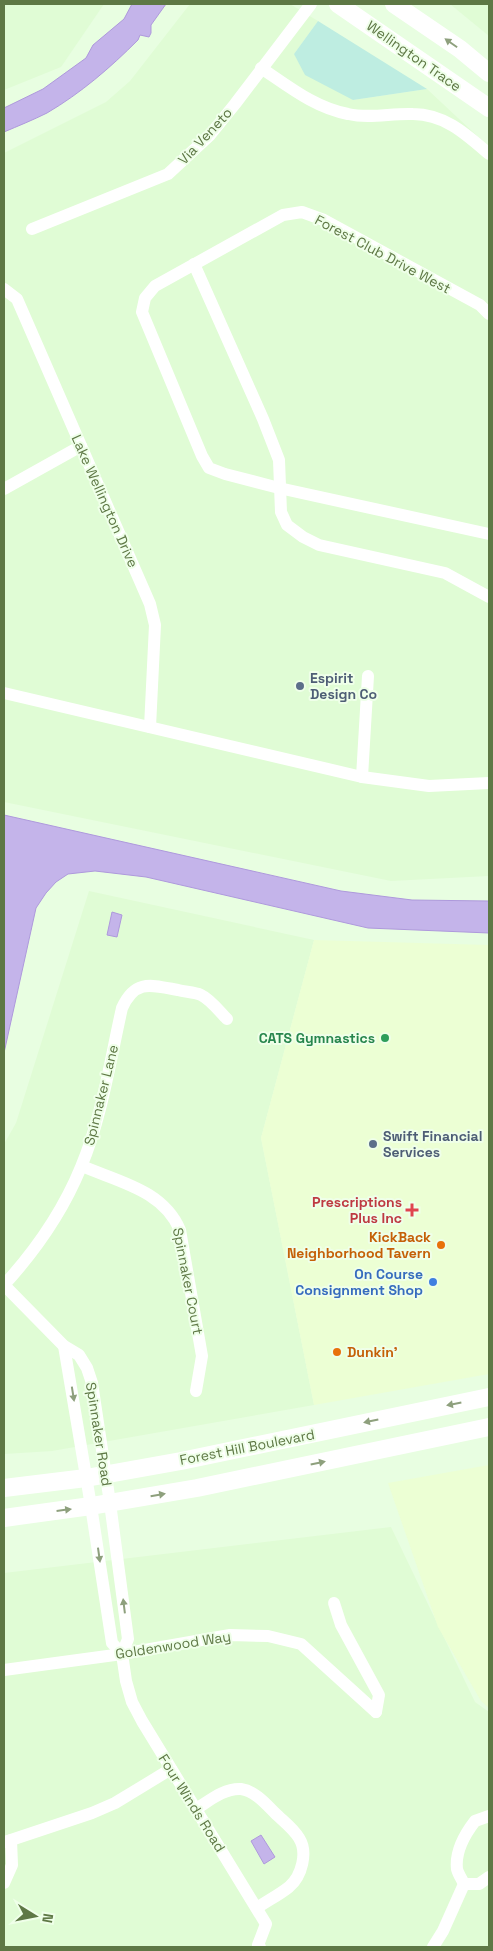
<svg xmlns="http://www.w3.org/2000/svg" width="493" height="1951" viewBox="0 0 493 1951" font-family="'Space Grotesk',sans-serif">
  <rect width="100%" height="100%" fill="#e8fee1"/>
  <g fill="#e0fcd5">
    <polygon points="4,4 104,4 61,67 4,90"/>
    <polygon points="190,4 290,4 318,21 294,54 353,100 427,89 489,147 489,876 391,881 4,802 4,153 106,102 130,81"/>
    <polygon points="450,4 489,4 489,36"/>
    <polygon points="89,891 314,940 261,1138 314,1405 52,1451 4,1454 4,1144 16,1123"/>
    <polygon points="391,1527 475,1702 489,1712 489,1947 4,1947 4,1573"/>
  </g>
  <g fill="#ecffd4">
    <polygon points="314,940 489,945 489,1374 314,1405 261,1138"/>
    <polygon points="489,1465 489,1708 481,1701 438,1627 388,1483"/>
  </g>
  <polygon fill="#beede1" points="318,21 427,89 353,100 305,75 294,54"/>
  <g fill="#c4b4ea" stroke="#ae99dc">
    <path d="M132 4H166L151 25V33L149 37 140 35 138 40C110 68 81 93 47 113 33 120 18 126 4 132V108L43 89 86 58 93 45 124 19Z"/>
    <polygon points="4,815 341,891 412,900 489,901 489,933 368,928 146,877 95,871 68,874 56,882 46,893 36,908 4,1053"/>
    <polygon points="112,912 122,915 117,937 107,935"/>
    <polygon points="261,1835 275,1857 264,1864 251,1841"/>
  </g>
  <g fill="none" stroke-linecap="round" stroke-linejoin="round">
    <g stroke="#fff" stroke-width="12">
      <path d="M261 68C288 86 315 108 348 114 370 119 391 113 413 114 445 114 467 135 489 154"/>
      <polyline points="32,229 168,174 210,135 235,104 311,4"/>
      <polyline points="194,264 263,419 279,460 281,512 287,525 303,537 319,545 445,573 489,597"/>
      <polyline points="4,289 17,299 150,604 155,625 150,727"/>
      <polyline points="489,314 480,305 324,220 302,212 283,215 155,286 145,298 142,312 202,456 209,468 225,474 279,488 489,534"/>
      <polyline points="4,489 81,446"/>
      <polyline points="4,693 362,777 429,786 489,783"/>
      <polyline points="362,777 368,676"/>
      <path d="M82 1166C119 1182 163 1190 180 1230L202 1356 196 1391"/>
      <polyline points="4,1285 64,1346 79,1355 87,1368 92,1383 110,1503 128,1639 122,1654 126,1681 132,1702 142,1721 266,1924 258,1945 260,1947"/>
      <path d="M4 1285C36 1250 63 1211 81 1167 102 1117 110 1061 122 1008 135 979 151 985 178 990 185 992 194 992 201 995 210 999 220 1012 227 1019"/>
      <polyline points="64,1346 91,1506 112,1643 122,1654"/>
      <polyline points="334,1603 341,1625 379,1695 376,1712"/>
      <polyline points="4,1670 122,1654 230,1635 268,1636 301,1644 376,1712"/>
      <path d="M196 1809C209 1801 224 1788 241 1789 255 1791 266 1804 275 1813 283 1821 293 1828 299 1838 308 1852 302 1876 289 1887 279 1895 267 1901 257 1908"/>
      <polyline points="11,1840 92,1813 115,1803 171,1769"/>
      <polyline points="4,1842 11,1840 12,1865 4,1883"/>
      <path d="M464 1884C462 1879 458 1874 457 1869 455 1852 465 1834 475 1821L489 1816"/>
      <polyline points="464,1884 479,1884 489,1877"/>
      <polyline points="433,1947 443,1931 464,1884"/>
    </g>
    <g stroke="#fff" stroke-width="18">
      <polyline points="338,4 489,108"/>
      <polyline points="394,4 460,49 489,73"/>
      <polyline points="4,1488 86,1478 181,1461 489,1397"/>
      <polyline points="4,1518 91,1506 197,1488 489,1427"/>
    </g>
  </g>
  <defs><path id="oneway-solid" d="M-6-.8H1V-3.2L6.5 0L1 3.2V.8H-6Z" transform="scale(1.25)"/></defs>
  <g fill="#8ea07d">
    <use href="#oneway-solid" transform="translate(451 43) rotate(-145)"/>
    <use href="#oneway-solid" transform="translate(73 1394) rotate(81)"/>
    <use href="#oneway-solid" transform="translate(454 1404) rotate(169)"/>
    <use href="#oneway-solid" transform="translate(371 1421) rotate(168)"/>
    <use href="#oneway-solid" transform="translate(318 1463) rotate(-12)"/>
    <use href="#oneway-solid" transform="translate(158 1495) rotate(-10)"/>
    <use href="#oneway-solid" transform="translate(64 1510) rotate(-7)"/>
    <use href="#oneway-solid" transform="translate(99 1555) rotate(82)"/>
    <use href="#oneway-solid" transform="translate(124 1606) rotate(-97)"/>
  </g>
  <g fill="#5c6f8a" stroke="#efffe9" stroke-width="2">
    <circle cx="300" cy="686" r="5"/>
    <circle cx="373" cy="1144" r="5"/>
  </g>
  <circle fill="#2e9e5b" stroke="#efffe9" stroke-width="2" cx="385" cy="1038" r="5"/>
  <path fill="#e0444e" stroke="#efffe9" stroke-width="2" d="M409.5 1202.5h5v5h5v5h-5v5h-5v-5h-5v-5h5z"/>
  <g fill="#e8710a" stroke="#efffe9" stroke-width="2">
    <circle cx="441" cy="1245" r="5"/>
    <circle cx="337" cy="1352" r="5"/>
  </g>
  <circle fill="#3f7fe0" stroke="#efffe9" stroke-width="2" cx="433" cy="1282" r="5"/>
  <g text-anchor="middle" dominant-baseline="central" stroke-width="4" stroke-linejoin="round" paint-order="stroke">
    <g font-size="14" fill="#5e7845" stroke="#efffe9">
      <text transform="translate(414 56) rotate(35)">Wellington Trace</text>
      <text transform="translate(205 136) rotate(-47)">Via Veneto</text>
      <text transform="translate(383 254) rotate(28)">Forest Club Drive West</text>
      <text transform="translate(105 501) rotate(66)">Lake Wellington Drive</text>
      <text transform="translate(101 1095) rotate(-76)">Spinnaker Lane</text>
      <text transform="translate(188 1281) rotate(79)">Spinnaker Court</text>
      <text transform="translate(99 1434) rotate(81)">Spinnaker Road</text>
      <text transform="translate(247 1447) rotate(-11)">Forest Hill Boulevard</text>
      <text transform="translate(173 1645) rotate(-9)">Goldenwood Way</text>
      <text transform="translate(192 1803) rotate(58)">Four Winds Road</text>
    </g>
    <g font-size="14" font-weight="bold" fill="#4e5e75" stroke="#efffe9" text-anchor="start">
      <text x="310" y="678">Espirit<tspan x="310" dy="16">Design Co</tspan></text>
      <text x="383" y="1136">Swift Financial<tspan x="383" dy="16">Services</tspan></text>
    </g>
    <g font-size="14" font-weight="bold" fill="#27864d" stroke="#efffe9" text-anchor="end">
      <text x="375" y="1038">CATS Gymnastics</text>
    </g>
    <g font-size="14" font-weight="bold" fill="#be3a42" stroke="#efffe9" text-anchor="end">
      <text x="402" y="1202">Prescriptions<tspan x="402" dy="16">Plus Inc</tspan></text>
    </g>
    <g font-size="14" font-weight="bold" fill="#c56008" stroke="#efffe9" text-anchor="end">
      <text x="431" y="1237">KickBack<tspan x="431" dy="16">Neighborhood Tavern</tspan></text>
      <text x="347" y="1352" text-anchor="start">Dunkin'</text>
    </g>
    <g font-size="14" font-weight="bold" fill="#366cbe" stroke="#efffe9" text-anchor="end">
      <text x="423" y="1274">On Course<tspan x="423" dy="16">Consignment Shop</tspan></text>
    </g>
  </g>
  <rect width="493" height="1951" fill="none" stroke="#5e7845" stroke-width="10"/>
  <g transform="translate(35 1916) rotate(100)" stroke="#efffe9" stroke-width="4" paint-order="stroke">
  <path d="M0-4L9 19L0 12L-9 19Z" fill="#5e7845"/>
  <text y="-8" font-size="14" font-weight="bold" text-anchor="middle" fill="#5e7845">N</text>
  </g>
</svg>
